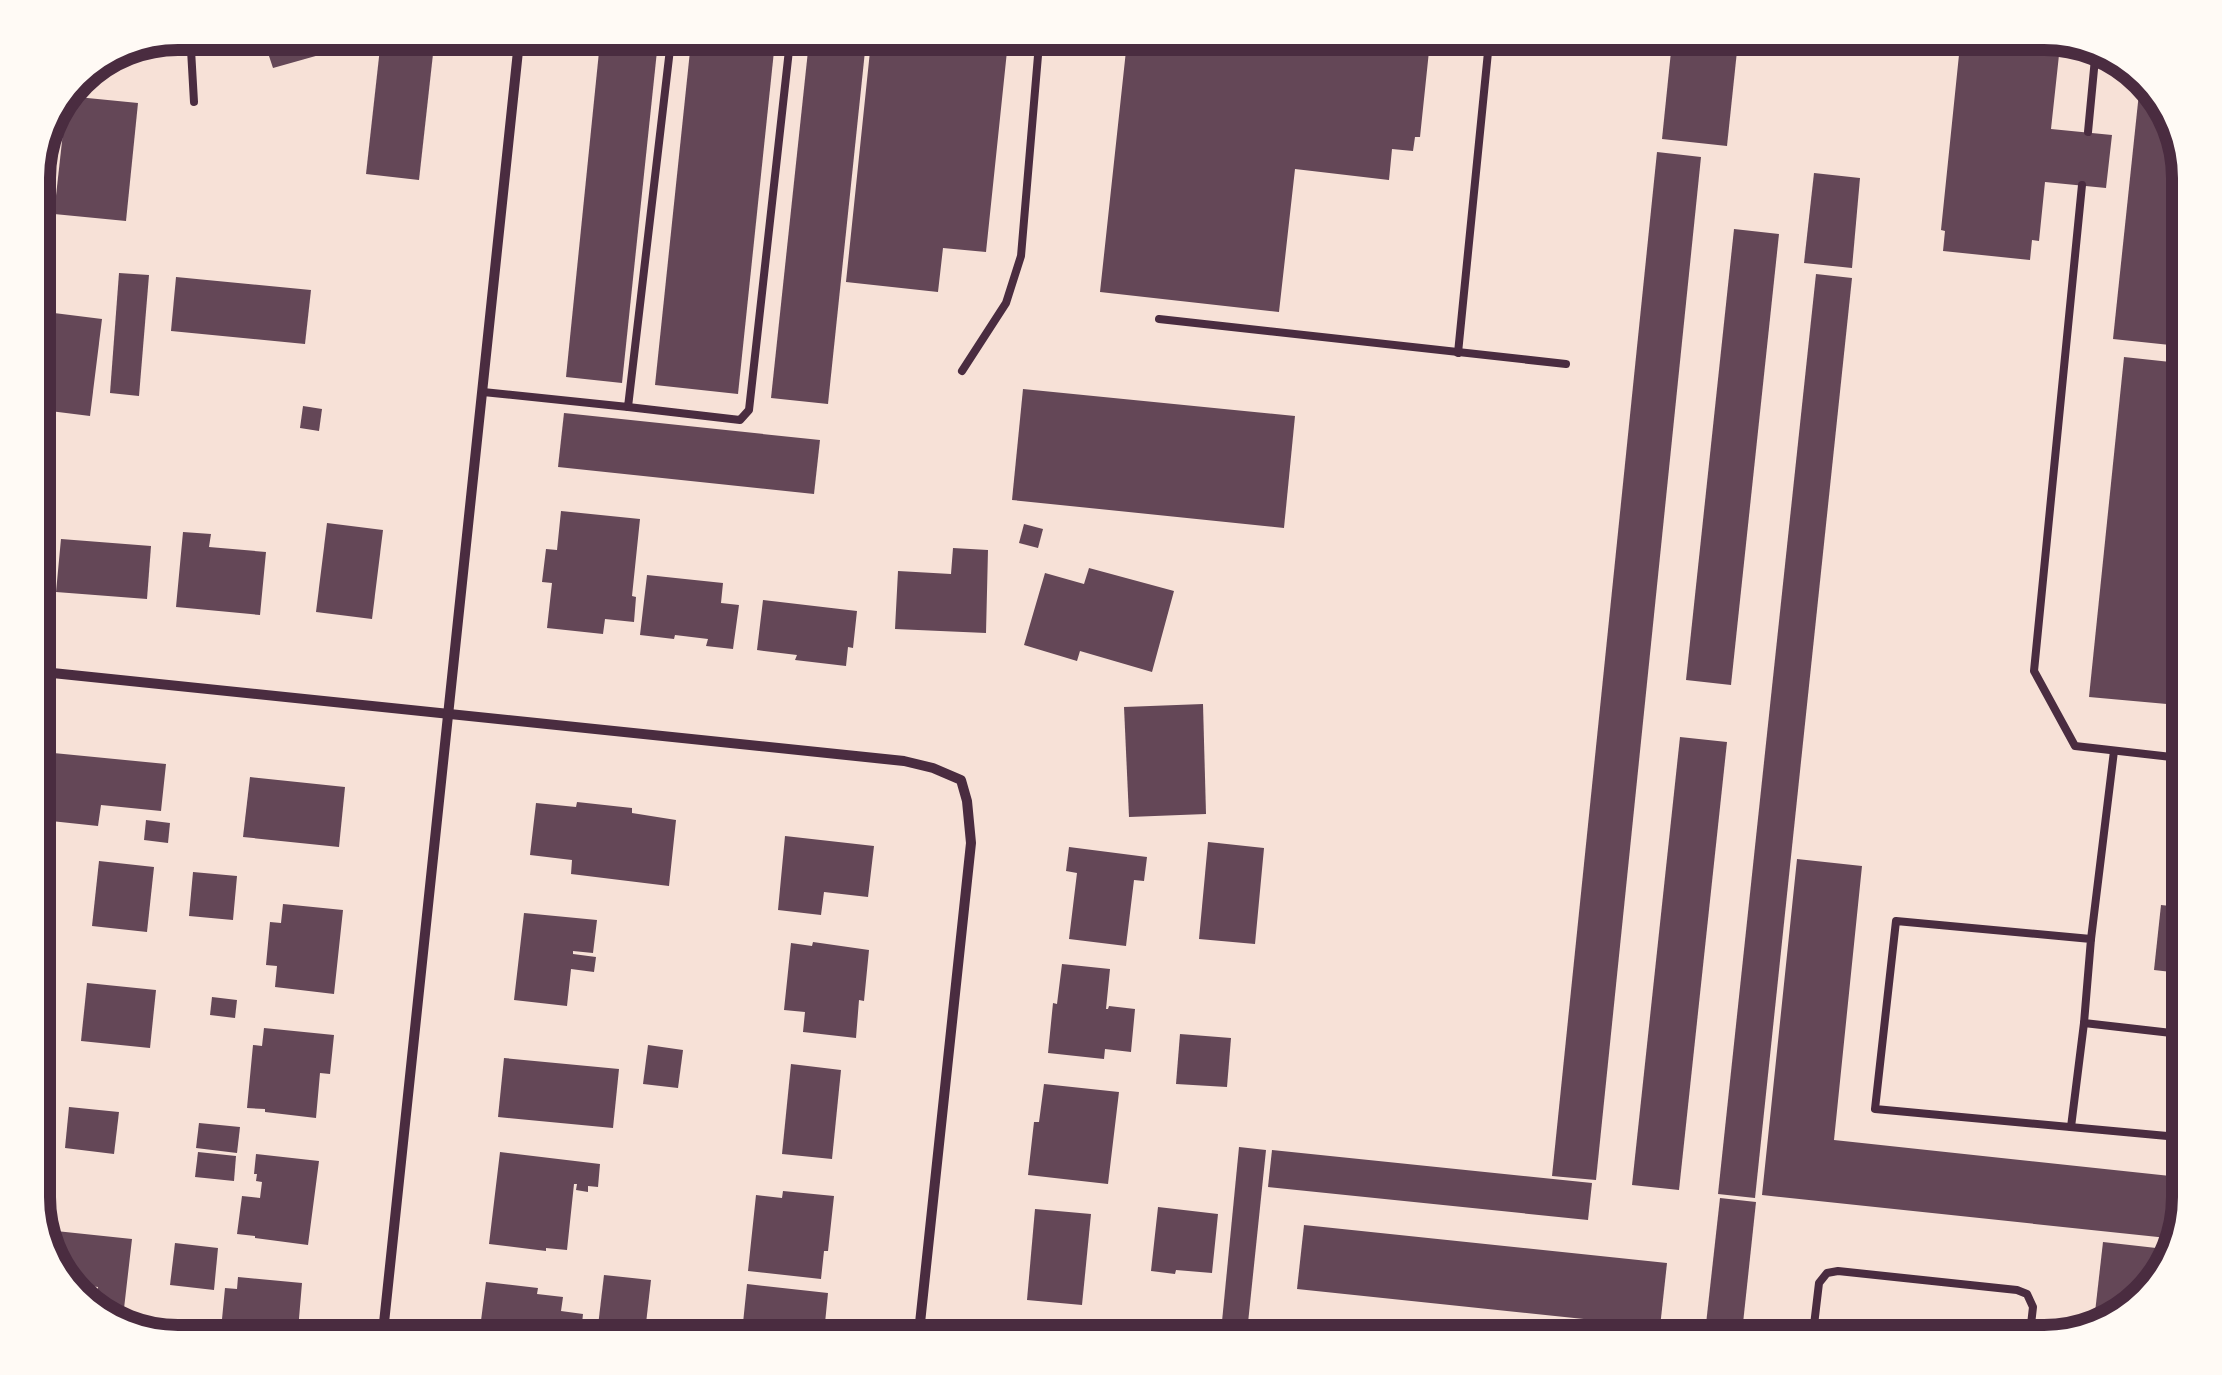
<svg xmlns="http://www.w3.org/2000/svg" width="2222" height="1375" viewBox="0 0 2222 1375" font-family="Ubuntu,sans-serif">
  <rect width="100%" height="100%" fill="#f7e1d7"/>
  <g fill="#644757">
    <polygon points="261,32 394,32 394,34 273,68"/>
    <polygon points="601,32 659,32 622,383 566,377"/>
    <polygon points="692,32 776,32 738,394 655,385"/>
    <polygon points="810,32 867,32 828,404 771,398"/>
    <polygon points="872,32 1009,32 986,252 943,248 938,292 846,282"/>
    <polygon points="1128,32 1431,32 1420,137 1415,137 1413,151 1392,149 1389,180 1295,169 1279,312 1100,292"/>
    <polygon points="1673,32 1739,32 1727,146 1662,139"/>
    <polygon points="1960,45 2059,55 2051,129 2112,135 2106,188 2045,182 2039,241 2032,240 2030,260 1943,251 1945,231 1941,230"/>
    <polygon points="380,48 433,54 419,180 366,174"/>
    <polygon points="2141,74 2170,106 2189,169 2189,347 2113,339"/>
    <polygon points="67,96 138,103 126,221 54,214"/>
    <polygon points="1657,152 1701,157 1596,1180 1552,1176"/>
    <polygon points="1814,173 1860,178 1852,268 1804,263"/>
    <polygon points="1734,229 1779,234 1731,685 1686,680"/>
    <polygon points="119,273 149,275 139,396 110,393"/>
    <polygon points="1816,274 1852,278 1755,1198 1718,1194"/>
    <polygon points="176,277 311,290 305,344 171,331"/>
    <polygon points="54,313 102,319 90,416 42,410"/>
    <polygon points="33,350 40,351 37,380 33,379"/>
    <polygon points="2124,357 2189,364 2189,706 2089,697"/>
    <polygon points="1023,389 1295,416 1284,528 1012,500"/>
    <polygon points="303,406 322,409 319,431 300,428"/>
    <polygon points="564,413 820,440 814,494 558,467"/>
    <polygon points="561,511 640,519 632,596 636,597 634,622 605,619 603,634 547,628 552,583 542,582 546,549 557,550"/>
    <polygon points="327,523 383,530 372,619 316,612"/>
    <polygon points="1024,524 1043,529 1038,548 1019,543"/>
    <polygon points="183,532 211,534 209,547 266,552 260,615 176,607"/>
    <polygon points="61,539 151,546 147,599 56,592"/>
    <polygon points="953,548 988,550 986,633 895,629 898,571 951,574"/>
    <polygon points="1089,568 1174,591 1152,672 1080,651 1077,661 1024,645 1045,573 1084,584"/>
    <polygon points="647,575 723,583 721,603 739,605 733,649 706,646 708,639 675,635 674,639 640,635"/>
    <polygon points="763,600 857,611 853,648 848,647 846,666 795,660 797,655 757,650"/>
    <polygon points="1203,704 1206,814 1129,817 1124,707"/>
    <polygon points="1680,737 1727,742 1679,1190 1632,1185"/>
    <polygon points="33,751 166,764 161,811 101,805 98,826 51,821 49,840 33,839"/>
    <polygon points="250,777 345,787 339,847 243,837"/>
    <polygon points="577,802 632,808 632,813 676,820 669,886 571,874 572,860 530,855 536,803 576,807"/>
    <polygon points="146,820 170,823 168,843 144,840"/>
    <polygon points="785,836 874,846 868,897 824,892 821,915 778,910"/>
    <polygon points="1208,842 1264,848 1255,944 1199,939"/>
    <polygon points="1069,847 1147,857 1144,881 1134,880 1126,946 1069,939 1077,873 1066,871"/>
    <polygon points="1797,859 1862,866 1834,1140 2189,1178 2189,1198 2177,1239 1762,1195"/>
    <polygon points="99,861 154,867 147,932 92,926"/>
    <polygon points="193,872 237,876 233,920 189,916"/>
    <polygon points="33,876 50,878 40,964 33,963"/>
    <polygon points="283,904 343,910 334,994 275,987 277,966 266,965 270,922 281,923"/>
    <polygon points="2161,905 2189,908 2189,974 2154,970"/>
    <polygon points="524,913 597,920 593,953 573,951 573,954 596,957 594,972 571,969 567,1006 514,1000"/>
    <polygon points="813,942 869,950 864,1001 859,1000 856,1038 803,1032 805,1012 784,1010 791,943 812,946"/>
    <polygon points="1062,964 1110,969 1106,1009 1108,1009 1109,1006 1135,1009 1131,1052 1105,1049 1104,1059 1048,1053 1053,1003 1057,1004"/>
    <polygon points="87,983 156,990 150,1048 81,1041"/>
    <polygon points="212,997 237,1000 235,1018 210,1015"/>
    <polygon points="33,1002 50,1004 48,1027 52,1027 45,1089 33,1088"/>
    <polygon points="264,1028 334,1035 330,1074 320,1073 316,1118 265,1112 265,1109 247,1108 253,1045 262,1046"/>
    <polygon points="1180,1034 1231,1038 1227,1087 1176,1084"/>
    <polygon points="648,1045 683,1050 678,1088 643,1084"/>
    <polygon points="504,1058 619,1069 613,1128 498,1117"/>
    <polygon points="791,1064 841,1070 832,1159 782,1154"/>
    <polygon points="1044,1084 1119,1092 1108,1184 1028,1175 1034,1122 1039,1122"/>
    <polygon points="69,1107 119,1112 114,1154 65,1148"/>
    <polygon points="199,1123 240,1127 237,1153 196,1148"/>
    <polygon points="1239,1147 1266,1150 1246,1342 1220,1342"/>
    <polygon points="1272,1150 1592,1183 1588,1220 1268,1187"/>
    <polygon points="198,1152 236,1156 234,1181 195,1177"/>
    <polygon points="500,1152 600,1164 598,1187 588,1186 588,1192 576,1190 577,1184 574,1184 567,1250 546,1248 546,1251 489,1244"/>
    <polygon points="256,1154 319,1161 308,1245 255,1238 255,1236 237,1234 242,1196 260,1198 262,1182 256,1181 257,1174 254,1174"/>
    <polygon points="783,1191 834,1196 828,1251 824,1251 821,1279 748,1271 756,1195 782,1198"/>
    <polygon points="1720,1198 1756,1202 1741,1342 1704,1342"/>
    <polygon points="1158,1207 1218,1214 1212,1273 1176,1270 1175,1274 1151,1271"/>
    <polygon points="1035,1209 1091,1214 1082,1305 1027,1300"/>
    <polygon points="1304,1225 1667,1263 1660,1327 1297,1289"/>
    <polygon points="56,1231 132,1239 122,1326 97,1318 95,1315 98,1287 65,1283 52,1270"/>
    <polygon points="2103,1242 2174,1250 2165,1278 2116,1323 2093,1330"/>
    <polygon points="175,1243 218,1248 214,1290 170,1285"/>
    <polygon points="604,1275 651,1280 645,1332 598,1326"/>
    <polygon points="238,1277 302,1283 297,1342 232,1342 220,1340 225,1288 237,1289"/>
    <polygon points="486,1282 538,1288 537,1294 563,1297 561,1311 583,1314 580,1342 484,1342 484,1337 479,1336"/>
    <polygon points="747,1284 828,1293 824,1333 814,1332 813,1342 737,1342 739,1323 743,1323"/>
    <polygon points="1293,1322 1466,1340 1466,1342 1291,1342"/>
    <polygon points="1146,1328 1212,1336 1212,1342 1144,1342"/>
  </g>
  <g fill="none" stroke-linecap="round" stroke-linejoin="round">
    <g stroke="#4a2c40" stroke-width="8">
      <polyline points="190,32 194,102"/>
      <polyline points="2088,132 2096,48"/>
      <polyline points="2082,185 2034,671 2075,746 2189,759"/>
      <polyline points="1159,319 1566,364"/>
      <polyline points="1458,353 1490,32"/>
      <polyline points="962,371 1006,303 1021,256 1040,32"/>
      <polyline points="483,392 628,407 672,32"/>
      <polyline points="628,407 740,420 749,410 791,32"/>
      <polyline points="2091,939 2114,751"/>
      <polyline points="2189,1035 2084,1023 2091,939 1896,921 1875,1109 2189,1138"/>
      <polyline points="2071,1127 2084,1023"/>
      <polyline points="1812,1342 1819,1283 1827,1273 1838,1271 2017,1290 2027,1294 2033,1307 2029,1342"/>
    </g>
    <g stroke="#4a2c40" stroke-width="10">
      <polyline points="33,671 904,761 933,768 961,780 967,801 971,843 918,1342"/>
      <polyline points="382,1342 520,32"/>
    </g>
  </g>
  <path d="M0 0H2222V1375H0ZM178 50H2044A128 128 0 0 1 2172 178V1197A128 128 0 0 1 2044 1325H178A128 128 0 0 1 50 1197V178A128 128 0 0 1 178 50Z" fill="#fffaf5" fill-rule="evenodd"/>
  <path fill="none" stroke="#4a2c40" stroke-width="12" d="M178 50H2044A128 128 0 0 1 2172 178V1197A128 128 0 0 1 2044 1325H178A128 128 0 0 1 50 1197V178A128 128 0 0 1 178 50Z"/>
</svg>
